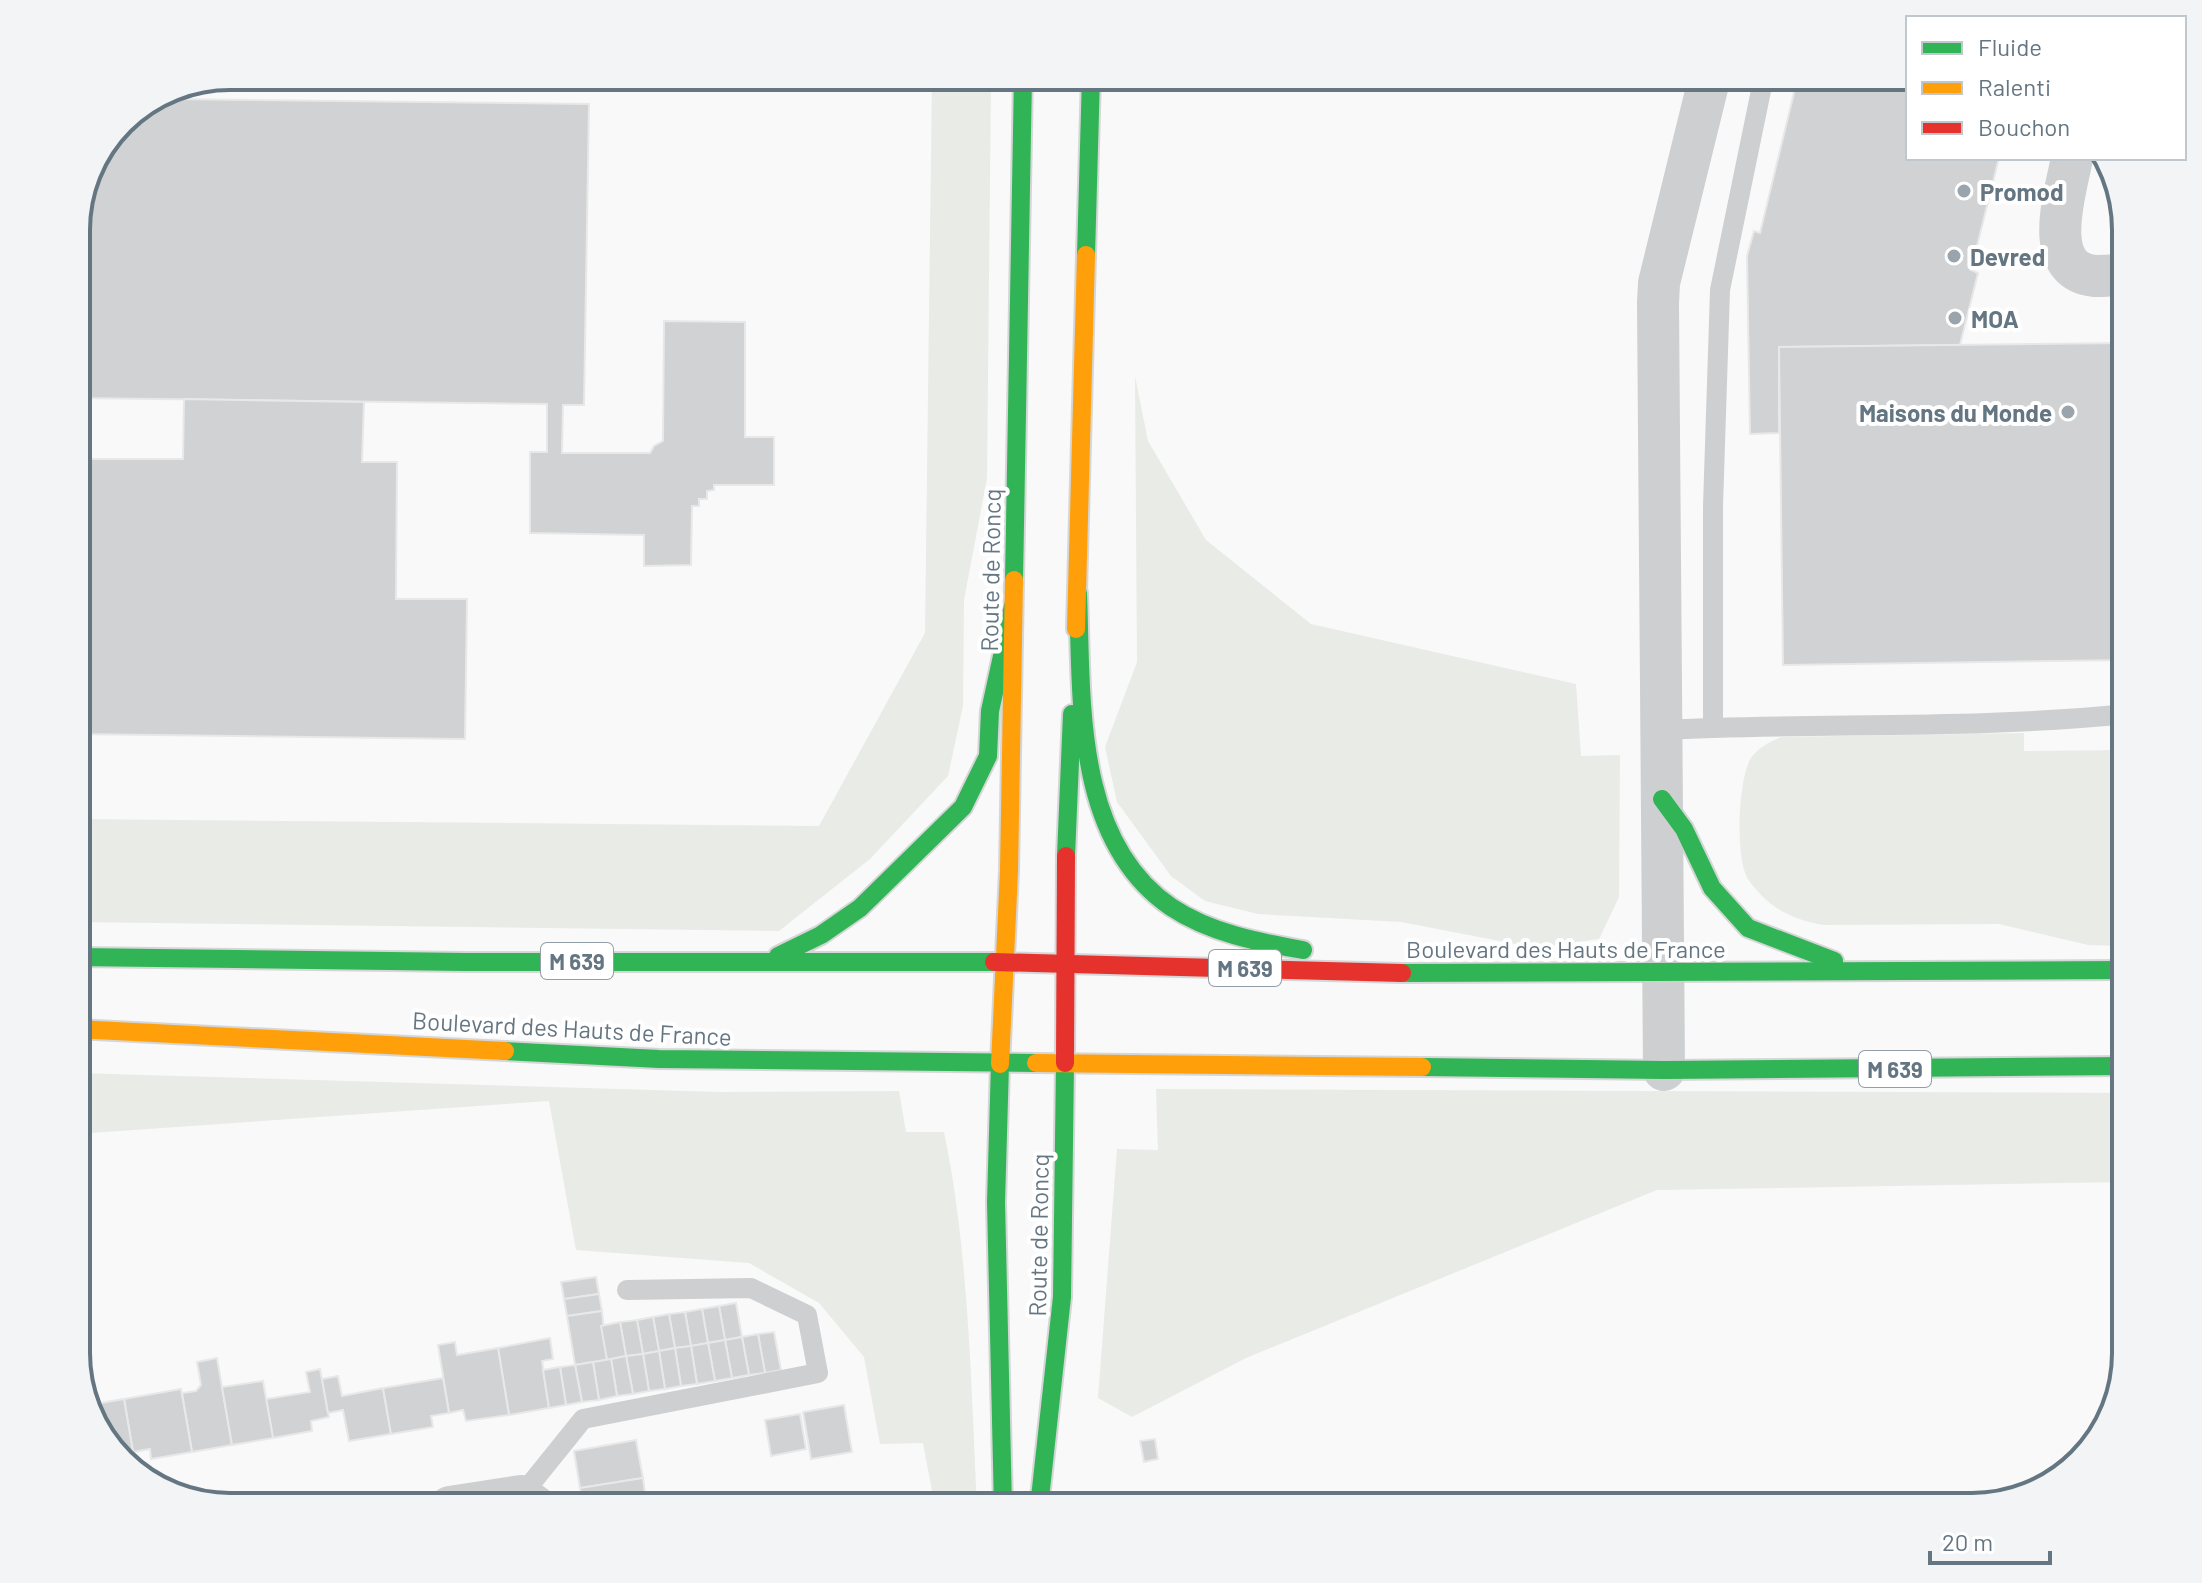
<svg xmlns="http://www.w3.org/2000/svg" width="2202" height="1583" viewBox="0 0 2202 1583" font-family="Barlow,sans-serif">
  <rect width="100%" height="100%" fill="#f9f9f9"/>
  <g fill="#e8ebe6">
    <polygon points="932,76 991,76 987,478 964,600 963,706 948,776 870,859 779,931 76,922 76,819 819,826 925,633"/>
    <polygon points="1135,376 1148,441 1206,540 1311,624 1576,684 1581,756 1620,755 1619,897 1599,939 1536,948 1401,922 1258,914 1205,901 1171,876 1117,802 1105,747 1137,662"/>
    <path d="M2024 733V751L2126 750V946L2088 945 1999 924 1824 925C1792 920 1767 907 1748 879 1735 858 1738 779 1751 758 1758 748 1769 742 1781 737Z"/>
    <path d="M76 1073 720 1092 899 1091 906 1132H944C969 1251 971 1386 977 1507H935L923 1443 880 1444 864 1357 819 1303 749 1263 576 1250 549 1101 76 1134Z"/>
    <polygon points="1156,1089 2126,1093 2126,1182 1657,1190 1246,1358 1132,1417 1098,1398 1117,1149 1158,1150"/>
  </g>
  <g fill="#d0d2d3" stroke="#e8e8e8" stroke-width="2">
    <polygon points="1798,76 1908,76 1908,158 1999,158 1971,270 1978,273 1960,345 1779,347 1779,433 1750,434 1747,256 1754,231 1760,233"/>
    <polygon points="169,99 589,104 584,405 563,405 562,453 650,453 654,446 663,441 664,321 745,322 745,437 774,437 774,485 714,485 714,490 707,491 707,499 699,499 699,506 692,506 691,565 644,566 644,535 530,533 530,452 547,452 547,404 76,398 76,220 92,162 128,115"/>
    <polygon points="2126,343 2126,660 1783,665 1779,347"/>
    <polygon points="184,399 364,402 362,462 397,462 396,599 467,599 465,739 76,734 76,459 183,459"/>
    <polygon points="596,1277 599,1294 564,1299 561,1282"/>
    <polygon points="599,1294 602,1311 567,1316 564,1299"/>
    <polygon points="736,1303 742,1337 725,1340 719,1306"/>
    <polygon points="719,1306 725,1340 708,1343 702,1309"/>
    <polygon points="702,1309 708,1343 691,1346 685,1312"/>
    <polygon points="602,1311 607,1360 575,1365 567,1316"/>
    <polygon points="685,1312 691,1346 675,1348 669,1314"/>
    <polygon points="669,1314 675,1348 659,1351 653,1317"/>
    <polygon points="653,1317 659,1351 643,1354 637,1320"/>
    <polygon points="637,1320 643,1354 626,1356 620,1322"/>
    <polygon points="620,1322 626,1356 607,1360 601,1326"/>
    <polygon points="774,1332 781,1370 765,1373 758,1334"/>
    <polygon points="758,1334 765,1373 749,1375 742,1337"/>
    <polygon points="742,1337 749,1375 732,1378 725,1340"/>
    <polygon points="550,1338 553,1359 542,1361 549,1408 509,1415 498,1348"/>
    <polygon points="725,1340 732,1378 715,1381 708,1343"/>
    <polygon points="455,1342 457,1355 498,1348 509,1415 466,1421 463,1410 449,1413 438,1345"/>
    <polygon points="708,1343 715,1381 697,1384 691,1346"/>
    <polygon points="691,1346 697,1384 681,1386 675,1348"/>
    <polygon points="675,1348 681,1386 665,1389 659,1351"/>
    <polygon points="659,1351 665,1389 649,1391 643,1354"/>
    <polygon points="643,1354 649,1391 633,1394 626,1356"/>
    <polygon points="626,1356 633,1394 617,1396 611,1359"/>
    <polygon points="217,1358 232,1445 192,1452 182,1393 196,1391 201,1385 197,1362"/>
    <polygon points="611,1359 617,1396 599,1400 593,1362"/>
    <polygon points="593,1362 599,1400 582,1402 575,1365"/>
    <polygon points="575,1365 582,1402 566,1405 560,1367"/>
    <polygon points="560,1367 566,1405 549,1408 543,1370"/>
    <polygon points="320,1369 329,1417 311,1421 312,1431 273,1438 266,1399 310,1392 306,1372"/>
    <polygon points="338,1376 342,1396 383,1388 391,1434 349,1441 343,1410 328,1413 322,1379"/>
    <polygon points="443,1378 449,1413 431,1416 433,1427 391,1434 383,1388"/>
    <polygon points="263,1381 273,1438 232,1445 222,1387"/>
    <polygon points="181,1389 192,1452 151,1459 150,1449 133,1452 124,1399"/>
    <polygon points="124,1399 133,1452 118,1454 96,1429 89,1405"/>
    <polygon points="844,1405 852,1452 811,1459 803,1412"/>
    <polygon points="800,1414 806,1449 771,1456 765,1420"/>
    <polygon points="1155,1439 1158,1459 1144,1462 1140,1441"/>
    <polygon points="636,1440 643,1478 580,1488 574,1451"/>
    <polygon points="643,1478 647,1507 584,1507 580,1488"/>
  </g>
  <g fill="none" stroke-linecap="round" stroke-linejoin="round">
    <g stroke="#d5d6d7" stroke-width="22">
      <g id="fast">
        <polyline points="1086,255 1091,76"/>
        <polyline points="1014,580 1023,76"/>
        <path d="M1078 593C1082 697 1073 840 1171 907 1210 933 1258 942 1303 950"/>
        <polyline points="1662,799 1684,829 1712,888 1748,928 1834,961"/>
        <polyline points="1066,856 1072,714"/>
        <polyline points="778,956 821,935 860,908 963,807 988,756 990,711 1013,606"/>
        <polyline points="76,957 466,962 994,962"/>
        <polyline points="1402,973 2126,970"/>
        <polyline points="505,1051 659,1059 1036,1063"/>
        <polyline points="1000,1064 996,1202 1003,1507"/>
        <polyline points="1422,1067 1664,1070 2126,1066"/>
        <polyline points="1039,1507 1062,1297 1065,1063"/>
      </g>
    </g>
    <g stroke="#d5d6d7" stroke-width="22">
      <g id="slow">
        <polyline points="1076,629 1086,255"/>
        <polyline points="76,1029 505,1051"/>
        <polyline points="1036,1063 1422,1067"/>
        <polyline points="1000,1064 1009,871 1014,580"/>
      </g>
    </g>
    <g stroke="#d5d6d7" stroke-width="22">
      <g id="jam">
        <polyline points="994,962 1402,973"/>
        <polyline points="1065,1063 1066,856"/>
      </g>
    </g>
    <g stroke="#cecfd0" stroke-width="20">
      <polyline points="1713,727 1713,506 1720,290 1764,76"/>
      <path d="M1662 730C1816 722 1972 730 2126 714"/>
      <polyline points="521,1496 583,1419 818,1373 807,1315 751,1288 627,1290"/>
    </g>
    <g stroke="#cecfd0" stroke-width="42">
      <path d="M2072 158C2066 191 2039 271 2095 276 2105 276 2116 275 2126 275"/>
      <polyline points="1664,1070 1658,303 1659,283 1710,76"/>
      <polyline points="450,1507 521,1496 536,1507"/>
    </g>
    <use href="#fast" stroke="#30b455" stroke-width="18"/>
    <use href="#slow" stroke="#ff9f0a" stroke-width="18"/>
    <use href="#jam" stroke="#e5322d" stroke-width="18"/>
  </g>
  <g fill="#99a4ac" stroke="#fff" stroke-width="3">
    <circle cx="1964" cy="191" r="8"/>
    <circle cx="1954" cy="256" r="8"/>
    <circle cx="1955" cy="318" r="8"/>
    <circle cx="2068" cy="412" r="8"/>
  </g>
  <g text-anchor="middle" dominant-baseline="central" stroke-width="8" stroke-linejoin="round" paint-order="stroke">
    <g fill="#fff" stroke="#939fa8" stroke-width="2">
      <rect x="541" y="943" width="72" height="36" rx="6"/>
      <rect x="1209" y="950" width="72" height="36" rx="6"/>
      <rect x="1859" y="1051" width="72" height="36" rx="6"/>
    </g>
    <g font-size="22" font-weight="bold" fill="#657683">
      <text x="577" y="961">M 639</text>
      <text x="1245" y="968">M 639</text>
      <text x="1895" y="1069">M 639</text>
    </g>
    <g font-size="24" font-weight="bold" fill="#657683" stroke="#fff" text-anchor="start">
      <text x="1980" y="191">Promod</text>
      <text x="1970" y="256">Devred</text>
      <text x="1971" y="318">MOA</text>
      <text x="2052" y="412" text-anchor="end">Maisons du Monde</text>
    </g>
    <g font-size="24" fill="#657683" stroke="#fff">
      <text transform="translate(990 570) rotate(-89)">Route de Roncq</text>
      <text x="1566" y="948">Boulevard des Hauts de France</text>
      <text transform="translate(572 1028) rotate(3)">Boulevard des Hauts de France</text>
      <text transform="translate(1038 1235) rotate(-89)">Route de Roncq</text>
    </g>
  </g>
  <path d="M0 0H2202V1583H0ZM230 90H1972A140 140 0 0 1 2112 230V1353A140 140 0 0 1 1972 1493H230A140 140 0 0 1 90 1353V230A140 140 0 0 1 230 90Z" fill="#f3f4f5" fill-rule="evenodd"/>
  <path fill="none" stroke="#657683" stroke-width="4" d="M230 90H1972A140 140 0 0 1 2112 230V1353A140 140 0 0 1 1972 1493H230A140 140 0 0 1 90 1353V230A140 140 0 0 1 230 90Z"/>
  <rect x="1906" y="16" width="280" height="144" fill="#ffffff" stroke="#c1c8cd" stroke-width="2"/>
  <rect x="1922" y="42" width="40" height="12" fill="#30b455" stroke="#c1c8cd" stroke-width="2"/>
  <text x="1978" y="56" font-size="24" fill="#657683">Fluide</text>
  <rect x="1922" y="82" width="40" height="12" fill="#ff9f0a" stroke="#c1c8cd" stroke-width="2"/>
  <text x="1978" y="96" font-size="24" fill="#657683">Ralenti</text>
  <rect x="1922" y="122" width="40" height="12" fill="#e5322d" stroke="#c1c8cd" stroke-width="2"/>
  <text x="1978" y="136" font-size="24" fill="#657683">Bouchon</text>
  <path d="M1930 1551v12h120v-12" fill="none" stroke="#657683" stroke-width="4"/>
  <text x="1942" y="1551" font-size="24" fill="#657683" stroke="#ffffff" stroke-width="6" paint-order="stroke">20 m</text>
</svg>
